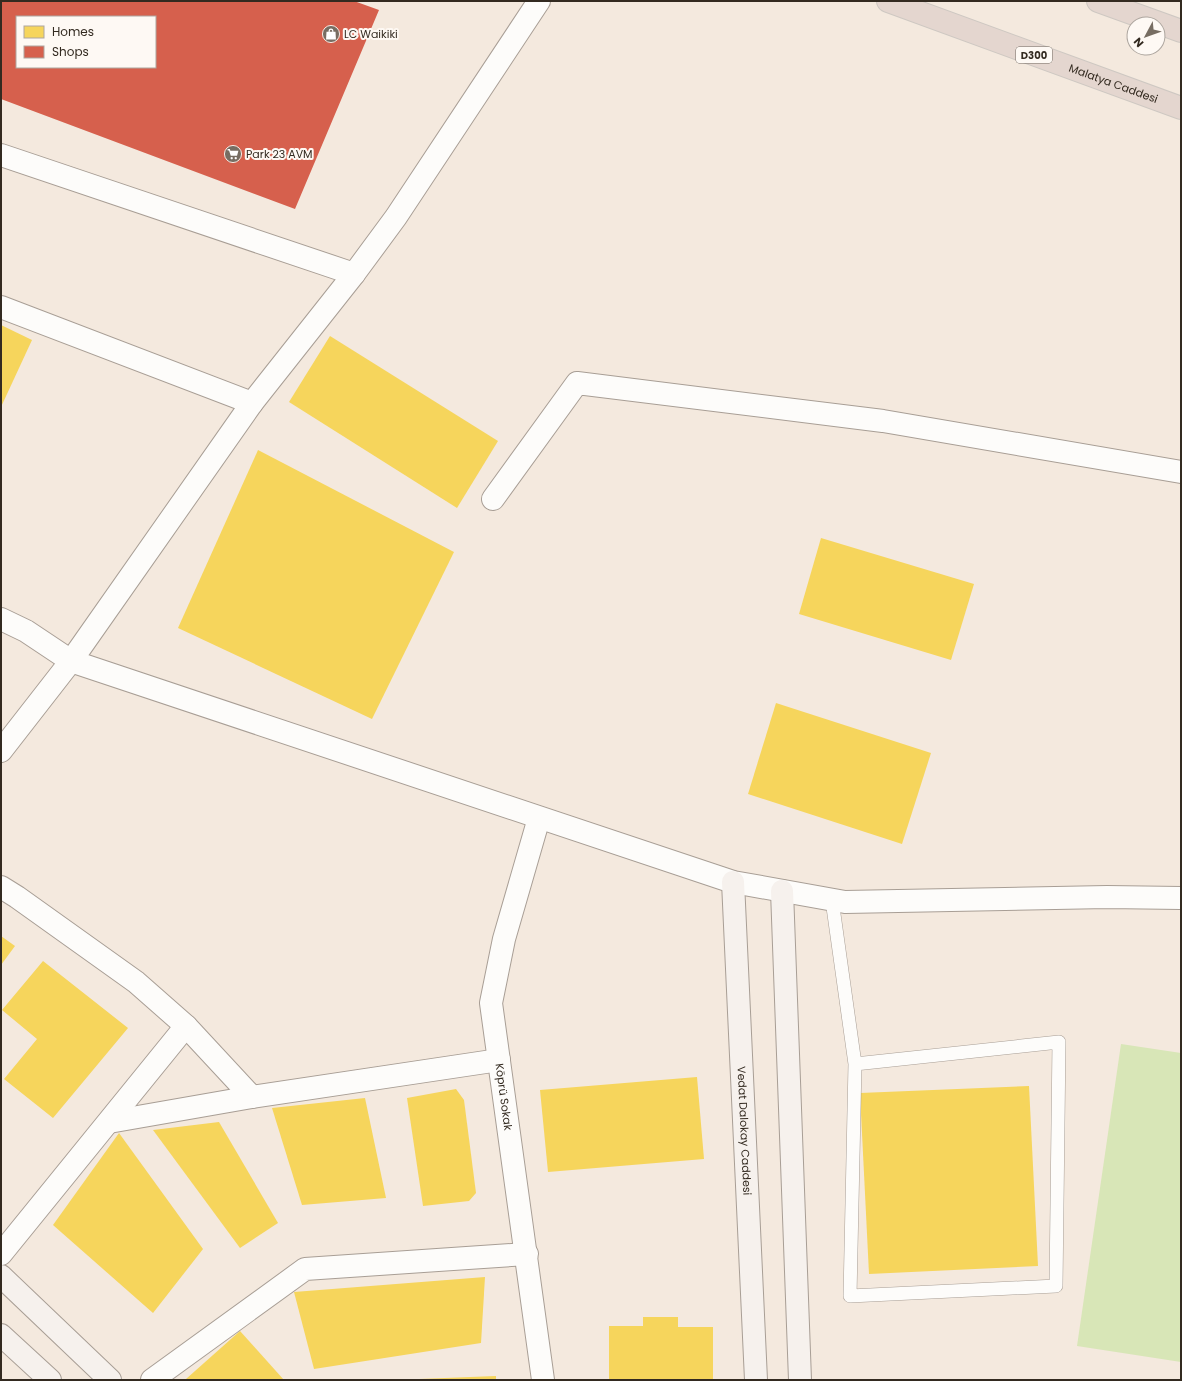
<svg xmlns="http://www.w3.org/2000/svg" width="1182" height="1381" viewBox="0 0 1182 1381" font-family="Poppins,sans-serif">
  <rect width="100%" height="100%" fill="#f4e9de"/>
  <polygon fill="#d8e6b7" points="1121,1044 1181,1053 1181,1362 1077,1346"/>
  <g fill="#f6d55c">
    <polygon points="1,325 32,340 1,407"/>
    <polygon points="330,336 498,441 457,508 289,402"/>
    <polygon points="258,450 454,552 372,719 178,628"/>
    <polygon points="821,538 974,584 951,660 799,614"/>
    <polygon points="776,703 931,753 902,844 748,794"/>
    <polygon points="1,936 15,946 1,965"/>
    <polygon points="43,961 128,1028 53,1118 4,1079 37,1039 2,1010"/>
    <polygon points="697,1077 704,1159 548,1172 540,1090"/>
    <polygon points="1029,1086 1038,1266 869,1274 860,1093"/>
    <polygon points="456,1089 464,1100 476,1193 469,1201 423,1206 407,1098"/>
    <polygon points="365,1098 386,1198 302,1205 272,1108"/>
    <polygon points="219,1122 278,1223 240,1248 153,1130"/>
    <polygon points="119,1133 203,1249 153,1313 53,1225"/>
    <polygon points="485,1277 481,1343 314,1369 294,1292"/>
    <polygon points="643,1317 678,1317 678,1327 713,1327 713,1380 609,1380 609,1326 643,1326"/>
    <polygon points="240,1331 284,1380 186,1380 186,1379"/>
    <polygon points="496,1376 496,1380 419,1380 419,1379"/>
  </g>
  <path fill="#d6604d" fill-rule="evenodd" d="M1 1H354L379 10 295 209 1 99ZM17 17H155V67H17Z"/>
  <g fill="none" stroke-linecap="round" stroke-linejoin="round">
    <g stroke="#a89e95" stroke-width="14">
      <polyline id="lane" points="832,900 855,1064 850,1296 1056,1286 1059,1042 855,1064"/>
    </g>
    <g stroke="#a89e95" stroke-width="24">
      <g id="street">
        <polyline points="1,155 354,274"/>
        <polyline points="1,307 252,403"/>
        <polyline points="493,499 577,383 883,421 1181,472"/>
        <polyline points="1,619 26,631 71,661 733,882 845,902 1107,897 1181,898"/>
        <polyline points="1,751 71,661 252,403 354,274 396,217 539,1"/>
        <path id="s1" d="M539 818 504 939 491 1003 543 1380"/>
        <polyline points="1,887 17,897 136,982 186,1026 252,1097"/>
        <polyline points="109,1122 252,1097 499,1060"/>
        <polyline points="1,1254 186,1026"/>
        <polyline points="152,1380 305,1269 527,1254"/>
      </g>
    </g>
    <g stroke="#a89e95" stroke-width="24">
      <g id="secondary">
        <path id="s2" d="M733 882 756 1380"/>
        <polyline points="782,891 800,1380"/>
        <polyline points="1,1276 110,1380"/>
        <polyline points="1,1335 50,1380"/>
      </g>
    </g>
    <g stroke="#cec8c2" stroke-width="24">
      <g id="highway">
        <path id="s3" d="M888 1 1181 108"/>
        <polyline points="1098,1 1181,31"/>
      </g>
    </g>
    <use href="#lane" stroke="#fdfcfa" stroke-width="13"/>
    <use href="#street" stroke="#fdfcfa" stroke-width="22"/>
    <use href="#secondary" stroke="#f6f1ed" stroke-width="22"/>
    <use href="#highway" stroke="#e4d6cf" stroke-width="22"/>
  </g>
  <defs>
    <g id="shop-disc" transform="scale(0.9)"><circle r="9.5" fill="#776d62" stroke="#fef9f4"/><path d="M-5-2.5h2.3a2.7 3.5 0 0 1 5.4 0H5L5.5 6h-11ZM-1.5-2.5h3a1.5 2.3 0 0 0-3 0Z" fill="#fff"/></g>
    <g id="supermarket-disc" transform="scale(0.9)"><circle r="9.5" fill="#776d62" stroke="#fef9f4"/><path d="M-6-5.5h2.5l.6 2H6L4.5 2H-2.5L-4.4-4H-6ZM-1.5 3.2a1.3 1.3 0 1 0 .1 0ZM3 3.2a1.3 1.3 0 1 0 .1 0Z" fill="#fff"/></g>
  </defs>
  <g fill-rule="evenodd">
    <use href="#shop-disc" x="331" y="34"/>
    <use href="#supermarket-disc" x="233" y="154"/>
  </g>
  <g text-anchor="middle" dominant-baseline="central" stroke-width="4" stroke-linejoin="round" paint-order="stroke">
    <rect fill="#fef9f4" stroke="#706860" stroke-width="1" x="1016" y="47" width="36" height="16" rx="3"/>
    <g font-size="10" font-weight="bold" fill="#332a20">
      <text x="1034" y="55">D300</text>
    </g>
    <g font-size="11" fill="#332a20" stroke="#fef9f4" text-anchor="start">
      <text x="344" y="34">LC Waikiki</text>
      <text x="246" y="154">Park 23 AVM</text>
    </g>
    <g font-size="11" fill="#332a20" stroke="#fef9f4">
      <text stroke="none"><textPath href="#s3" startOffset="240">Malatya Caddesi</textPath></text>
      <text stroke="none"><textPath href="#s1" startOffset="286">Köprü Sokak</textPath></text>
      <text stroke="none"><textPath href="#s2" startOffset="249">Vedat Dalokay Caddesi</textPath></text>
    </g>
  </g>
  <rect width="1182" height="1381" fill="none" stroke="#332a20" stroke-width="4"/>
  <rect x="16" y="16" width="140" height="52" fill="#fef9f4" stroke="#ada69f"/>
  <rect x="24" y="26" width="20" height="12" fill="#f6d55c" stroke="#ada69f"/>
  <text x="52" y="36" font-size="12" fill="#332a20">Homes</text>
  <rect x="24" y="46" width="20" height="12" fill="#d6604d" stroke="#ada69f"/>
  <text x="52" y="56" font-size="12" fill="#332a20">Shops</text>
  <g transform="translate(1146 36) rotate(229)"><circle r="19" fill="#fef9f4" stroke="#ada69f"/>
  <path d="M0-3L7 15L0 10L-7 15Z" fill="#776d62"/>
  <text y="-6" font-size="11" font-weight="bold" text-anchor="middle" fill="#332a20">N</text>
  </g>
</svg>
